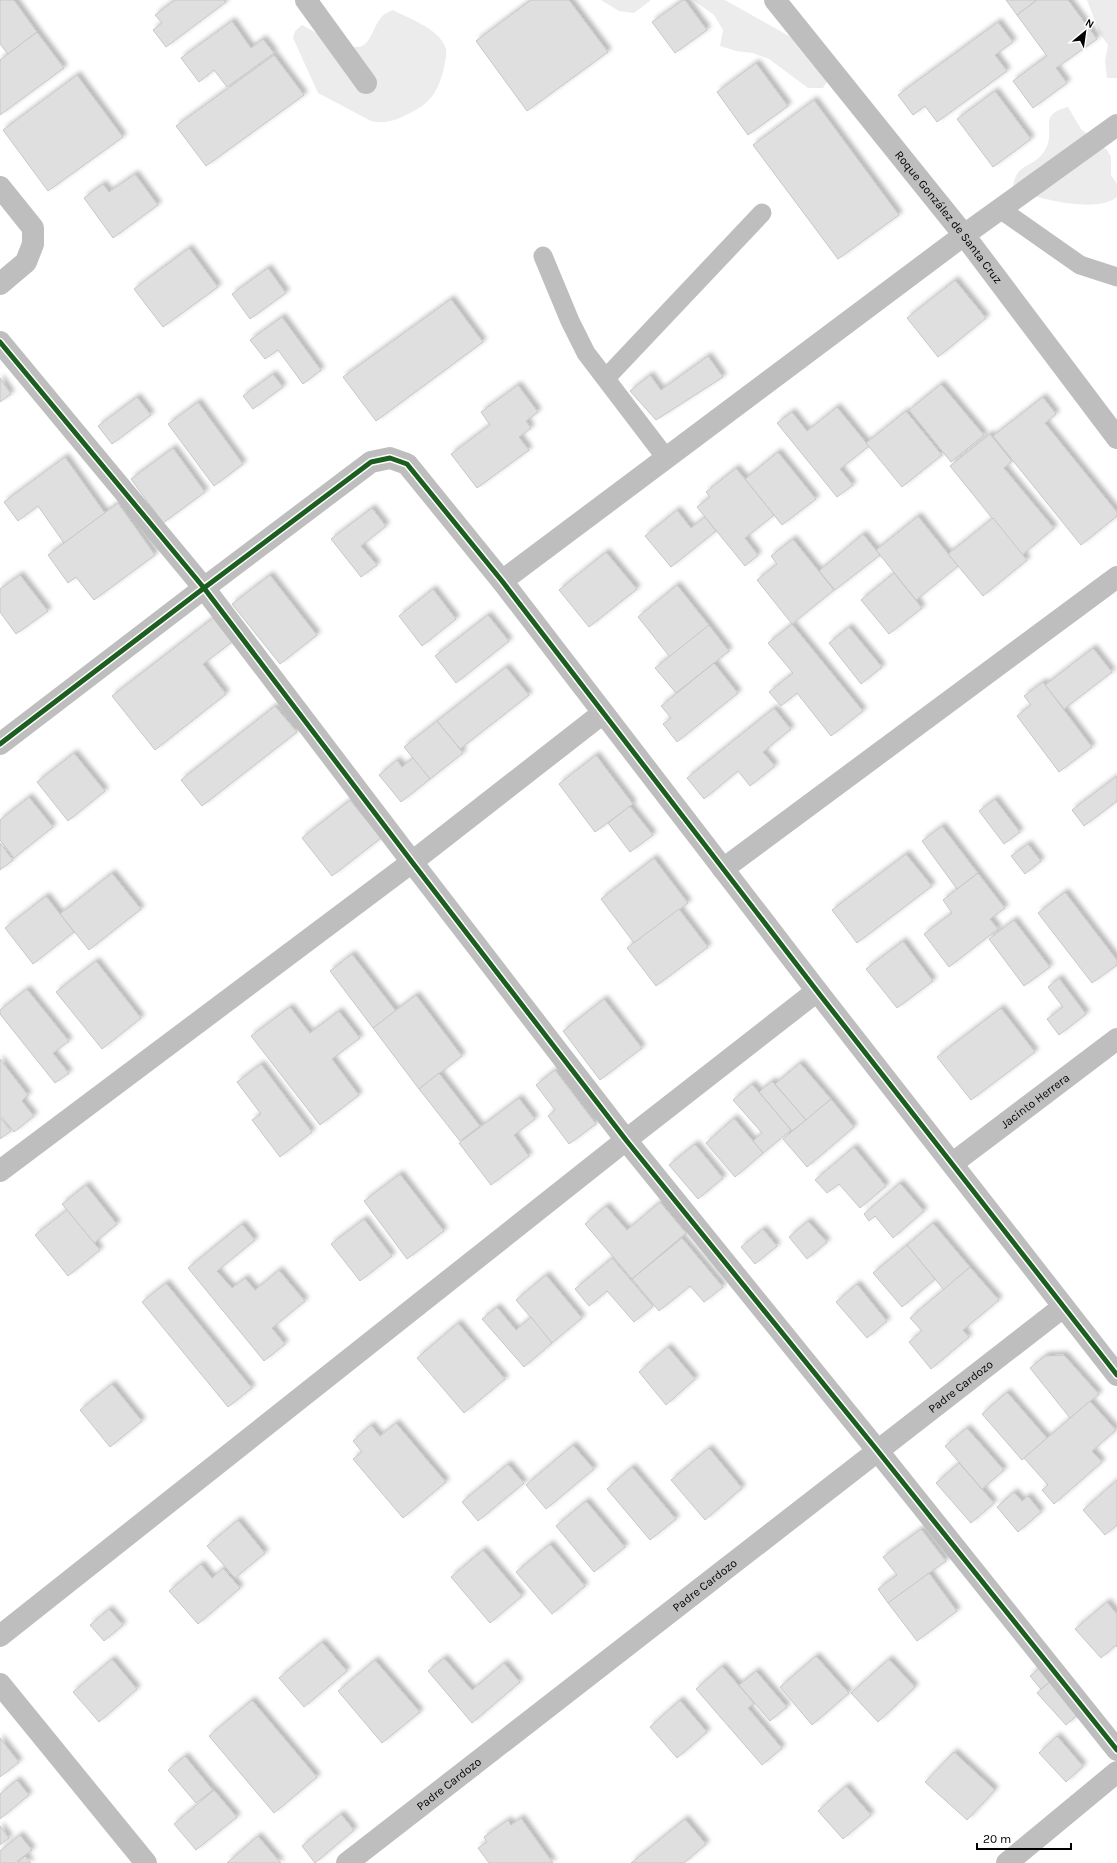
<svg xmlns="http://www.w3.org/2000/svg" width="1117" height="1863" viewBox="0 0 1117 1863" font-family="Karla,sans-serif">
  <defs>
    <filter id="shadow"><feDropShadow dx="3.5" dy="-3.5" stdDeviation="2" flood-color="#0004"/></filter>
  </defs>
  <rect width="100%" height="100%" fill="#fff"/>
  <g fill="#ececec">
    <polygon points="601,0 651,0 634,13 619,11"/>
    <polygon points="693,0 725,0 814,50 832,74 823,88 808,88 769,59 753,53 736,51 720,46 723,30 714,15"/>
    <polygon points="1087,0 1117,0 1117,78 1107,78 1105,61 1108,45 1099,32"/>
    <path d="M393 10C410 19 437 28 445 46 448 53 445 61 444 67 439 92 429 105 406 115 394 121 384 124 371 121L318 93 293 38 295 31 302 25C313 31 350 52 362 46 368 43 370 37 373 32 378 21 381 14 393 10Z"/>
    <path d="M1068 107 1081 129 1107 150 1111 157V175L1117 184V197C1096 214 1036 199 1013 188 1015 162 1034 169 1045 150 1057 130 1036 115 1068 107Z"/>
  </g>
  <g fill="#dfdfdf" stroke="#c7c7c7" filter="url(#shadow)">
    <polygon points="0,0 14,0 37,32 8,54 0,44"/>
    <polygon points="175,0 224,0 226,2 166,47 153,30 162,23 155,15"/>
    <polygon points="531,0 569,0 608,52 527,111 476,41"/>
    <polygon points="683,0 685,0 707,30 675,53 652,22"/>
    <polygon points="1006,0 1037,0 1017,15"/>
    <polygon points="1037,0 1068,0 1097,39 1056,68 1067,83 1033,108 1013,81 1047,56 1017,15"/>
    <polygon points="232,21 251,48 263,39 274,53 227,87 214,70 199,82 181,58"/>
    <polygon points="998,22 1013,42 995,55 1007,71 937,122 925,106 913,115 898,95"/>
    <polygon points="37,32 64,68 0,115 0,60"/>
    <polygon points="274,55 304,95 206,166 176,126"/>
    <polygon points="756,63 788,106 748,135 717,92"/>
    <polygon points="77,75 123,137 48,191 3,130"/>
    <polygon points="995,91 1031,139 993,167 957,119"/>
    <polygon points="814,100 899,215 838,259 753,145"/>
    <polygon points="135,174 158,205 113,238 84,198 103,184 109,192"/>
    <polygon points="189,248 218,287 163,327 134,289"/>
    <polygon points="268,268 286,293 250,319 232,294"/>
    <polygon points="955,280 986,318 938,357 907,318"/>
    <polygon points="451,299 483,342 376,421 343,377"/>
    <polygon points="282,317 321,370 303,384 278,350 265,359 250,340"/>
    <polygon points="708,356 723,377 656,420 630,391 650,375 661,390"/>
    <polygon points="273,374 283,387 253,409 243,396"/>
    <polygon points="0,378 11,394 0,402"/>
    <polygon points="941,384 984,435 951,462 909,410"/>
    <polygon points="518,385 538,412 526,421 531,428 519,437 529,450 477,488 451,454 490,425 481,412"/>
    <polygon points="137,397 151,415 112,444 98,426"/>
    <polygon points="1043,397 1056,414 1045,423 1117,512 1117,516 1081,545 993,436"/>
    <polygon points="198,402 243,464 214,486 168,424"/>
    <polygon points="837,407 869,446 840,469 853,485 837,497 777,423 792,412 807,431"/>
    <polygon points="906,411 942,455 902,487 866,443"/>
    <polygon points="990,434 1012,461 1004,468 1054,528 1022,555 950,466"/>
    <polygon points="173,448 205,492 163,523 131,479"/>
    <polygon points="778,452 816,499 782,525 745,479"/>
    <polygon points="65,457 105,513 64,543 38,506 18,521 4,502"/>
    <polygon points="736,468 774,515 745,538 758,555 745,566 697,507 710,497 706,492"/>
    <polygon points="118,503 155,555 94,600 76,577 68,583 48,555"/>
    <polygon points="372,508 386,526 361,546 377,565 361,577 331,539"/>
    <polygon points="677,510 691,528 705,517 716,531 671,567 645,536"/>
    <polygon points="918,516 958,566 916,600 876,550"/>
    <polygon points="993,518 1027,560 983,596 948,554"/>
    <polygon points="863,534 880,555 835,590 819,571"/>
    <polygon points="793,539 834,590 792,624 757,580 777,564 771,556"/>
    <polygon points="606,552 637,589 589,627 559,590"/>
    <polygon points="894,573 922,608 889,634 861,600"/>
    <polygon points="20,575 48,611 16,634 0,612 0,589"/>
    <polygon points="270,575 317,635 280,664 232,604"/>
    <polygon points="677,585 709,625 670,657 638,617"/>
    <polygon points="433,589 456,619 422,646 399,616"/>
    <polygon points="488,615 509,641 456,683 435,656"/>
    <polygon points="213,618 232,642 203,664 226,694 155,750 112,696"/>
    <polygon points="792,624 863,711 831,736 797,693 781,706 769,692 793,673 768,643"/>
    <polygon points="709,625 729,651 676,693 655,668"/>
    <polygon points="849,627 882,667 861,684 829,643"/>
    <polygon points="1093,648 1112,672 1064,709 1045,685"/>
    <polygon points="714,663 738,693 677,742 663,724 671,718 661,706"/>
    <polygon points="506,667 529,695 460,749 437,721"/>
    <polygon points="1043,682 1092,747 1059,772 1017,716 1031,705 1024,696"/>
    <polygon points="275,706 297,732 202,806 181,780"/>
    <polygon points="774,708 791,729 763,752 775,766 750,786 738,771 704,799 687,778"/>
    <polygon points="437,721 463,753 430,779 404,747"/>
    <polygon points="74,753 105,791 68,821 37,782"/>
    <polygon points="596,755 633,804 595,832 559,784"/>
    <polygon points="413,758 430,779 401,802 379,775 397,760 402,767"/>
    <polygon points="1117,776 1117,801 1084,826 1072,810"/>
    <polygon points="29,797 53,827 14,858 0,840 0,820"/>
    <polygon points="995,799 1020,832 1004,844 979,811"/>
    <polygon points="350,800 381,838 332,876 302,838"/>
    <polygon points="630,806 653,835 630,852 608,823"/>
    <polygon points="942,826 978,873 957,889 922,841"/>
    <polygon points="0,843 13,860 0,870"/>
    <polygon points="1028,844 1041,861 1025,874 1011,856"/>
    <polygon points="906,854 932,886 857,943 832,910"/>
    <polygon points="654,858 688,903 634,943 601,899"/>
    <polygon points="112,873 141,909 89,950 60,914"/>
    <polygon points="978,873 1005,908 990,919 998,929 949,967 924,934 952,913 943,900"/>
    <polygon points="1065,892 1117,960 1117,965 1092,983 1038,913"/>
    <polygon points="46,896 74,932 33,964 5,928"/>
    <polygon points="679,909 708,947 656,986 627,948"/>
    <polygon points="1014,920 1050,967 1024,986 989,939"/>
    <polygon points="903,941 933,981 897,1008 866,969"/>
    <polygon points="352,954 396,1011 373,1028 330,971"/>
    <polygon points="96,961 141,1018 102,1049 56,992"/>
    <polygon points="1059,978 1086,1014 1059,1035 1047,1019 1063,1007 1048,987"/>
    <polygon points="27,989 69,1041 53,1053 69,1073 55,1083 0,1014 0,1010"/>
    <polygon points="416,995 462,1056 419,1089 373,1028"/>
    <polygon points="604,999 642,1048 600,1080 563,1031"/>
    <polygon points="290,1007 310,1033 339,1011 360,1038 332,1059 359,1095 320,1125 251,1036"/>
    <polygon points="1001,1008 1035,1052 971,1100 937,1057"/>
    <polygon points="0,1059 28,1095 22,1101 34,1116 14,1132 0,1115"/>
    <polygon points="800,1063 831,1099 806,1120 775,1084"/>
    <polygon points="261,1064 312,1132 280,1157 252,1120 261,1114 237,1082"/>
    <polygon points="555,1070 596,1124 569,1144 548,1116 555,1110 536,1085"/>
    <polygon points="439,1073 480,1126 460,1141 419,1089"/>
    <polygon points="772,1081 806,1120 792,1131 759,1092"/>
    <polygon points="752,1084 791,1130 763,1153 753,1141 762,1133 733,1100"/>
    <polygon points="519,1098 535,1119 514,1135 529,1156 491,1185 459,1143"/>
    <polygon points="831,1099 854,1127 807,1167 783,1139"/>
    <polygon points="0,1117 11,1131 0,1139"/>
    <polygon points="734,1118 763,1153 735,1177 706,1143"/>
    <polygon points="695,1144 723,1178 698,1199 669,1165"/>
    <polygon points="854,1147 886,1186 860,1208 839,1184 827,1193 815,1180"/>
    <polygon points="400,1174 444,1231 407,1259 364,1201"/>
    <polygon points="900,1183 924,1211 893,1238 875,1216 869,1221 864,1214"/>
    <polygon points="86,1185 117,1224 94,1243 62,1204"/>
    <polygon points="660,1202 686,1233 632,1279 585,1224 606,1206 627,1230"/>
    <polygon points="67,1210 100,1250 68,1276 35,1235"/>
    <polygon points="364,1219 392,1256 360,1281 331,1244"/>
    <polygon points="808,1221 827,1242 807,1259 789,1237"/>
    <polygon points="933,1223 970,1267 944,1290 907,1245"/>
    <polygon points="242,1224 255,1240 217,1271 232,1288 245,1278 255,1290 279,1270 305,1301 272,1328 285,1344 264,1361 188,1268"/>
    <polygon points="763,1229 777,1246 755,1264 741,1247"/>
    <polygon points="682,1238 723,1287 704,1302 690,1286 659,1311 632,1279"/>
    <polygon points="907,1245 935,1279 902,1307 873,1273"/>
    <polygon points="612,1258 653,1306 634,1322 607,1291 589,1306 575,1289"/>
    <polygon points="970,1267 999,1300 963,1330 969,1337 931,1369 909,1342 922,1331 910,1318"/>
    <polygon points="546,1275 582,1318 552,1343 516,1300"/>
    <polygon points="166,1283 252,1388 228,1407 142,1302"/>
    <polygon points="857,1284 887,1321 867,1338 836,1302"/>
    <polygon points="497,1307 516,1330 531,1317 552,1343 524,1367 482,1319"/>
    <polygon points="458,1323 505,1379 464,1413 417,1358"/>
    <polygon points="668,1347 695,1379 666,1405 639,1372"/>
    <polygon points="1064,1355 1099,1394 1070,1418 1030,1368 1045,1356"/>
    <polygon points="112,1384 142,1421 110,1447 80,1410"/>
    <polygon points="1007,1392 1047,1438 1022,1460 982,1414"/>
    <polygon points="1090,1401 1116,1430 1092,1451 1102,1462 1054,1504 1042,1490 1048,1485 1024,1458"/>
    <polygon points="396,1423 446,1482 403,1518 353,1459 362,1452 353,1441 371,1425 380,1436"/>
    <polygon points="967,1428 1004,1470 982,1489 945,1446"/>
    <polygon points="573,1445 594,1469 546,1509 526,1485"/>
    <polygon points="709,1448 742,1488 705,1520 671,1480"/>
    <polygon points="959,1463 994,1503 971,1523 936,1483"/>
    <polygon points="508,1464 524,1483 478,1521 462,1502"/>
    <polygon points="632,1467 676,1519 650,1540 607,1489"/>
    <polygon points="1117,1480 1117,1525 1105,1535 1083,1510"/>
    <polygon points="1014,1492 1022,1501 1028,1496 1041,1512 1018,1532 997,1507"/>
    <polygon points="586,1501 625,1547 594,1572 556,1526"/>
    <polygon points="238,1520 265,1553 235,1578 207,1546"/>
    <polygon points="921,1529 946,1561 888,1603 878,1589 897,1575 883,1557"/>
    <polygon points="550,1544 585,1586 552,1614 516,1572"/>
    <polygon points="483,1550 522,1596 490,1623 451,1577"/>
    <polygon points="201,1564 212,1578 223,1568 240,1588 198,1624 169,1591"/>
    <polygon points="929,1573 957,1611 917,1641 888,1603"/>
    <polygon points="1107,1602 1117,1614 1117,1647 1116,1645 1101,1658 1075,1629"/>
    <polygon points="109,1609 123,1625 104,1641 90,1625"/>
    <polygon points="322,1642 347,1671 304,1707 279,1678"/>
    <polygon points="816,1656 849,1693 812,1725 780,1687"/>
    <polygon points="444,1658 472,1690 504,1663 520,1682 472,1723 428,1671"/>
    <polygon points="112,1659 137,1689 99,1722 73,1692"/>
    <polygon points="889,1659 915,1687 878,1722 851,1693"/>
    <polygon points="375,1660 420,1712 382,1743 338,1691"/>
    <polygon points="722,1666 754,1703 748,1708 782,1748 762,1765 696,1689"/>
    <polygon points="1042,1666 1053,1679 1041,1689 1030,1676"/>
    <polygon points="756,1671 787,1707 770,1721 739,1685"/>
    <polygon points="1053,1679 1082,1711 1066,1725 1037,1693"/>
    <polygon points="252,1700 317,1777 274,1813 209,1736"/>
    <polygon points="680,1700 707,1732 677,1758 650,1727"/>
    <polygon points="1057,1736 1083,1766 1066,1782 1039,1753"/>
    <polygon points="0,1738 19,1762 0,1777"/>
    <polygon points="954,1752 995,1790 967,1820 925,1782"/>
    <polygon points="185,1756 213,1790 196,1803 168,1770"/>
    <polygon points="17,1780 29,1795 0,1819 0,1794"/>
    <polygon points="846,1786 871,1815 843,1839 818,1811"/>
    <polygon points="214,1790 237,1817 196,1850 174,1824"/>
    <polygon points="341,1814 354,1830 315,1863 302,1846"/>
    <polygon points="521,1818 553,1863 489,1863 478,1848 487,1842 484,1837 508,1820 511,1825"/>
    <polygon points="685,1819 706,1844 684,1863 631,1863"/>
    <polygon points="0,1826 9,1838 0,1845"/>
    <polygon points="20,1835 32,1850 15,1863 0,1863 0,1851"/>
    <polygon points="258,1836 281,1863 227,1863"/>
    <polygon points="25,1856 31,1863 17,1863"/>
  </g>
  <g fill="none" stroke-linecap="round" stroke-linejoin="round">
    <g stroke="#bebebe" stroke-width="19">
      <polyline points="1000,209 1080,265 1117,277"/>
      <polyline points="543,256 570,321 586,353 666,458"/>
      <polyline points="606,378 762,213"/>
    </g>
    <g stroke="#bebebe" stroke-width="22">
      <polyline points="306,0 366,83"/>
      <path id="s1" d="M775 0 964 235 1117 438"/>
      <polyline points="0,187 33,228 33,244 26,262 0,284"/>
      <polyline points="0,342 204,588 412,862 626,1140 877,1450 1117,1750"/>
      <polyline points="502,581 817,991 1117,1375"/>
      <polyline points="723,869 1117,577"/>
      <path id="s2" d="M953 1163 1117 1039"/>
      <polyline points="0,1171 412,862 603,713"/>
      <polyline points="0,1636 626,1140 817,991"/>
      <polyline points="0,1684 146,1863"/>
      <path id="s3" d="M347 1863 1063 1307"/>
      <polyline points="1007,1863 1117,1772"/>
    </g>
    <polyline stroke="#bebebe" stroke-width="22" points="0,744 204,588 371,462 390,458 407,464 502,581 964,235 1117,125"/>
    <g stroke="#fff" stroke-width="8">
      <g id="cycleway">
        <polyline points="0,342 204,588 412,862 626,1140 877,1450 1117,1750"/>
        <polyline points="0,744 204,588 371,462 390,458 407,464 502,581 817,991 1117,1375"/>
      </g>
    </g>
    <use href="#cycleway" stroke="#1b5e20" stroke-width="5"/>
  </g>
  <g text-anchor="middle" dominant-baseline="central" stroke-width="3" stroke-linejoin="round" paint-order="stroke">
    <g font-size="12" fill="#000" stroke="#fff">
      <text stroke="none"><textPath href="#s1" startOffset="278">Roque González de Santa Cruz</textPath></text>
      <text stroke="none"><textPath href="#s2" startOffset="103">Jacinto Herrera</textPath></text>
      <text stroke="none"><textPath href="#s3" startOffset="777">Padre Cardozo</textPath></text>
      <text stroke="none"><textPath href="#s3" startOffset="453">Padre Cardozo</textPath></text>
      <text stroke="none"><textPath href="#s3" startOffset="129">Padre Cardozo</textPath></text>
    </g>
  </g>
  <g transform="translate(1085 32) rotate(29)" stroke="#ffffff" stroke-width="3" paint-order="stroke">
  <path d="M0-3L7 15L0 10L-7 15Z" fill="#000000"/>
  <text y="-6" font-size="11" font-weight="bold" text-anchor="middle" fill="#000000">N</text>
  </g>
  <path d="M977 1843v6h94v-6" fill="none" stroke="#000000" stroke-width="2"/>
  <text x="983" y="1843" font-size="12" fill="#000000" stroke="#ffffff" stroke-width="3" paint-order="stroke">20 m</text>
</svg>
